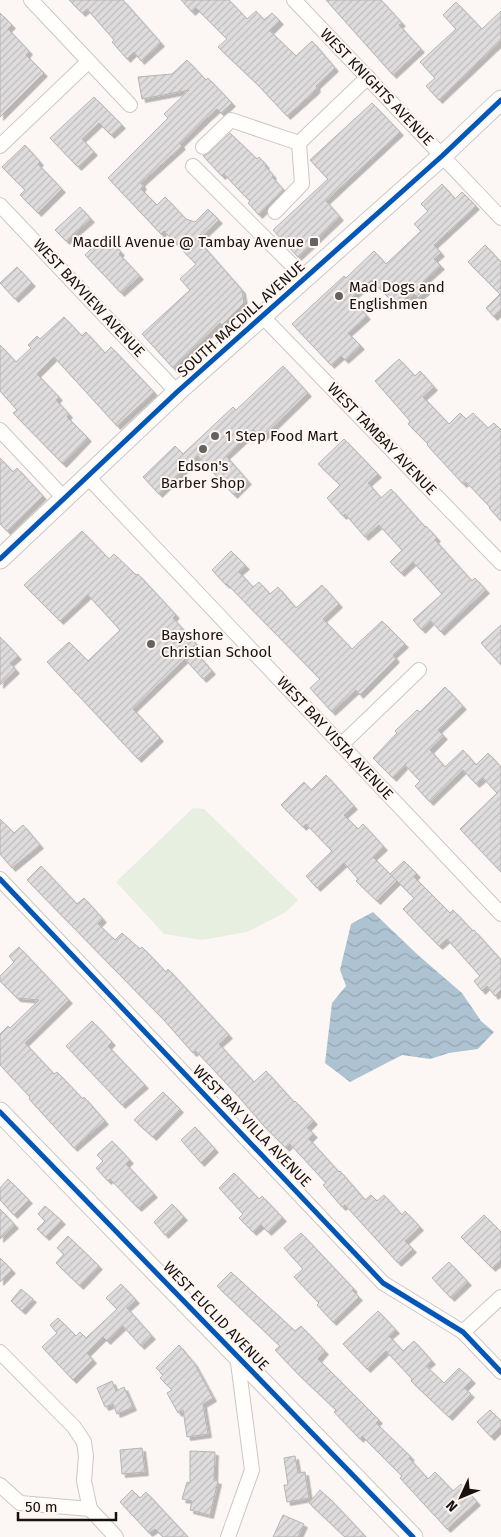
<svg xmlns="http://www.w3.org/2000/svg" width="501" height="1537" viewBox="0 0 501 1537" font-family="'Fira Sans',sans-serif">
  <defs>
    <pattern id="water-waves" width="16" height="10" patternUnits="userSpaceOnUse" patternTransform="scale(1.25)"><rect width="16" height="10" fill="#aec3d1"/><path d="M0 5q4-4 8 0t8 0" fill="none" stroke="#95a6b2"/></pattern>
    <pattern id="building-hatch" width="6" height="6" patternUnits="userSpaceOnUse" patternTransform="scale(1.25)"><rect width="6" height="6" fill="#dedcdc"/><path d="M-1 1l2-2M0 6l6-6M5 7l2-2" fill="none" stroke="#bebcbc"/></pattern>
    <filter id="shadow"><feDropShadow dx="3.5" dy="3.5" stdDeviation="0" flood-color="#0004"/></filter>
  </defs>
  <rect width="100%" height="100%" fill="#fcf7f4"/>
  <polygon fill="#e7efe1" points="193,808 204,809 298,900 286,912 247,932 202,940 164,934 116,882"/>
  <polygon fill="url(#water-waves)" points="373,912 418,955 462,993 481,1021 494,1032 478,1049 449,1053 430,1059 402,1055 350,1082 325,1063 332,1003 346,986 340,970 351,924"/>
  <g fill="url(#building-hatch)" stroke="#b7b4b5" filter="url(#shadow)">
    <polygon points="69,0 123,0 161,43 141,61 134,52 127,59 112,42 114,40 87,9 82,13"/>
    <polygon points="181,0 229,0 247,19 256,11 264,20 272,13 280,21 270,31 296,56 312,41 335,68 316,86 317,88 315,91 287,116 257,84 218,47 227,39 196,8 192,12"/>
    <polygon points="326,0 381,0 402,23 399,25 421,49 393,75"/>
    <polygon points="456,2 482,29 501,11 501,41 439,100 426,86 435,78 420,62 456,29 443,15"/>
    <polygon points="0,13 12,25 8,29 29,51 26,55 44,73 0,117"/>
    <polygon points="187,60 206,80 208,78 232,103 221,113 217,109 208,117 180,144 182,146 141,183 143,186 141,189 157,205 165,197 186,219 195,222 208,209 219,220 198,240 242,290 244,303 222,325 220,323 173,368 142,334 190,290 180,279 196,264 164,231 161,234 108,178 168,118 164,114 189,90 142,99 138,77 172,74"/>
    <polygon points="94,97 122,125 111,135 99,123 82,139 94,152 78,167 50,138"/>
    <polygon points="372,103 400,132 326,201 340,217 298,257 273,230 328,179 310,160"/>
    <polygon points="230,133 257,159 259,157 266,165 265,166 273,175 272,177 284,190 259,215 248,203 250,201 240,191 224,174 222,176 203,156 209,153"/>
    <polygon points="25,145 40,162 38,164 62,189 38,213 20,195 25,190 2,167"/>
    <polygon points="442,184 455,199 462,192 476,206 434,245 441,253 434,259 441,266 421,284 427,290 418,298 414,294 409,298 408,296 397,306 371,280 351,298 367,316 348,333 361,346 345,360 341,356 331,365 292,324 344,276 346,278 374,251 386,264 421,231 414,224 428,211 421,204"/>
    <polygon points="80,207 91,219 66,241 55,230"/>
    <polygon points="105,235 121,252 119,254 140,276 121,293 85,255"/>
    <polygon points="485,245 501,262 501,310 494,317 486,308 500,294 468,262"/>
    <polygon points="17,267 32,283 15,299 0,283"/>
    <polygon points="64,317 82,336 86,332 105,353 111,347 154,392 117,426 54,357 37,374 59,397 56,400 69,414 67,417 88,438 63,464 13,413 17,410 0,391 0,345 16,362 31,348 28,345 37,336 40,339"/>
    <polygon points="399,359 415,376 420,371 434,387 423,397 449,424 460,413 466,419 473,413 488,428 494,423 501,430 501,521 489,508 490,507 466,482 463,484 427,445 428,444 408,424 410,421 375,381"/>
    <polygon points="283,366 308,393 262,438 254,430 226,456 248,481 234,495 198,456 159,494 143,477 175,446 183,454 233,407 236,410"/>
    <polygon points="344,439 378,474 368,483 381,498 391,489 425,527 426,526 437,538 435,540 472,581 475,578 486,590 441,632 431,621 422,630 413,620 442,594 413,562 401,573 390,562 402,550 379,525 365,537 345,514 343,516 327,498 340,485 318,464"/>
    <polygon points="0,458 13,472 17,468 43,496 7,531 0,524"/>
    <polygon points="82,531 109,559 114,554 136,575 138,574 176,615 173,618 198,646 194,650 212,671 203,679 185,659 133,709 160,738 138,759 47,662 69,642 88,661 120,630 88,595 60,621 24,585"/>
    <polygon points="231,551 246,566 239,572 253,587 259,582 270,594 278,587 296,608 322,585 339,604 323,619 352,649 382,621 405,644 393,655 396,659 360,695 356,690 332,712 310,688 320,679 227,584 226,585 212,570"/>
    <polygon points="501,625 501,665 481,643"/>
    <polygon points="0,637 18,656 10,663 16,670 0,685"/>
    <polygon points="445,687 463,706 438,730 444,736 430,750 445,767 463,750 476,765 488,753 501,767 501,872 460,829 497,793 483,778 476,784 463,770 430,802 415,786 420,781 405,765 393,778 373,758 397,733 395,731 417,710 420,712"/>
    <polygon points="326,775 354,806 344,815 358,829 363,824 384,847 373,857 397,881 377,901 356,881 358,879 344,863 317,888 306,876 332,851 306,824 303,827 281,805 304,782 311,790"/>
    <polygon points="0,819 14,833 23,825 40,845 12,868 0,854"/>
    <polygon points="404,861 417,874 414,877 450,913 453,910 473,931 474,930 501,960 501,990 495,996 487,986 482,991 474,981 480,976 447,939 439,946 403,909 414,898 390,874"/>
    <polygon points="41,866 77,904 84,898 103,919 98,924 115,940 122,933 140,949 142,947 166,972 168,969 229,1035 219,1044 254,1082 266,1071 294,1102 295,1101 314,1121 307,1128 314,1134 309,1139 339,1172 340,1171 365,1200 371,1195 377,1201 384,1195 402,1215 405,1211 420,1227 405,1241 413,1249 398,1263 345,1205 342,1207 323,1185 326,1183 290,1144 286,1148 263,1125 238,1096 196,1051 193,1053 163,1019 27,880"/>
    <polygon points="19,947 69,1000 25,1043 54,1074 57,1072 83,1099 84,1097 105,1121 74,1148 29,1099 30,1097 0,1065 0,1034 8,1026 10,1028 39,1000 17,998 0,981 0,976 14,962 9,956"/>
    <polygon points="92,1021 112,1042 108,1046 145,1085 122,1105 66,1046"/>
    <polygon points="163,1092 180,1109 153,1137 134,1120"/>
    <polygon points="195,1127 215,1149 201,1163 181,1140"/>
    <polygon points="112,1141 130,1160 126,1164 154,1194 138,1208 110,1179 108,1181 96,1168 103,1161 97,1155"/>
    <polygon points="234,1173 259,1199 262,1196 283,1218 268,1232 261,1225 253,1232 239,1218 243,1214 219,1188"/>
    <polygon points="8,1179 29,1200 14,1215 0,1200 0,1188"/>
    <polygon points="172,1204 184,1217 165,1235 154,1222"/>
    <polygon points="45,1206 62,1221 46,1237 37,1229 45,1221 38,1214"/>
    <polygon points="0,1209 15,1225 0,1239"/>
    <polygon points="484,1215 501,1232 501,1260 492,1268 461,1237"/>
    <polygon points="301,1233 354,1289 352,1290 359,1297 333,1322 317,1305 319,1303 294,1277 303,1269 284,1248"/>
    <polygon points="68,1236 99,1266 80,1286 56,1263 64,1254 57,1248"/>
    <polygon points="0,1258 12,1270 0,1282"/>
    <polygon points="449,1262 468,1282 451,1298 432,1278"/>
    <polygon points="231,1272 295,1331 301,1326 325,1351 318,1359 379,1420 376,1423 411,1457 409,1458 428,1479 435,1472 453,1491 461,1484 477,1502 447,1529 400,1478 402,1476 362,1436 360,1439 334,1412 336,1410 300,1376 275,1350 280,1346 217,1286"/>
    <polygon points="121,1284 136,1300 127,1308 152,1336 141,1346 123,1326 107,1341 103,1337 87,1353 93,1360 73,1380 42,1347 57,1333 50,1325 58,1318 76,1336 80,1332 86,1338 117,1309 106,1298"/>
    <polygon points="21,1289 33,1299 22,1311 11,1301"/>
    <polygon points="378,1311 396,1330 389,1336 403,1351 414,1341 432,1361 426,1366 444,1383 459,1368 472,1380 464,1388 471,1394 449,1417 411,1381 412,1379 386,1351 367,1369 343,1344"/>
    <polygon points="179,1345 194,1363 213,1398 203,1404 208,1434 187,1437 183,1410 178,1413 167,1393 172,1390 160,1378 163,1375 156,1368"/>
    <polygon points="112,1381 116,1391 124,1387 133,1407 117,1414 113,1404 105,1407 97,1388"/>
    <polygon points="490,1410 501,1421 501,1427 491,1437 477,1422"/>
    <polygon points="142,1448 145,1472 122,1474 120,1450"/>
    <polygon points="190,1451 215,1452 214,1480 218,1481 210,1515 190,1510 192,1501 182,1499 187,1482 190,1483"/>
    <polygon points="295,1456 298,1473 305,1472 309,1498 287,1502 284,1485 288,1485 284,1458"/>
    <polygon points="132,1490 140,1498 146,1492 188,1537 163,1537 155,1529 149,1533 120,1502"/>
    <polygon points="320,1490 332,1501 366,1537 345,1537 309,1503"/>
    <polygon points="283,1515 304,1524 298,1537 273,1537"/>
  </g>
  <g fill="none" stroke-linecap="round" stroke-linejoin="round">
    <g stroke="#ccc7c4" stroke-width="16">
      <g id="street">
        <polyline points="31,0 130,105"/>
        <polyline points="294,0 501,218"/>
        <polyline points="0,146 88,62"/>
        <polyline points="203,147 231,120 299,143 368,77"/>
        <polyline points="193,166 305,278"/>
        <polyline points="0,205 177,392"/>
        <polyline points="275,212 302,184 299,143"/>
        <polyline points="262,316 501,563"/>
        <polyline points="0,430 64,498"/>
        <polyline points="87,476 501,914"/>
        <polyline points="341,745 419,670"/>
        <polyline points="0,879 383,1283 463,1332 501,1372"/>
        <polyline points="463,1332 501,1297"/>
        <polyline points="0,1352 74,1427 84,1442 86,1456 84,1481 90,1509"/>
        <polyline points="0,1485 20,1503 90,1509"/>
        <polyline points="90,1509 116,1537"/>
        <polyline points="228,1537 252,1470 237,1355"/>
      </g>
    </g>
    <g stroke="#ccc7c4" stroke-width="21">
      <g id="secondary">
        <polyline points="0,559 177,392 442,156 501,100"/>
        <polyline points="0,1112 413,1537"/>
      </g>
    </g>
    <use href="#street" stroke="#fffefd" stroke-width="14"/>
    <use href="#secondary" stroke="#fffefd" stroke-width="19"/>
    <g stroke="#fff6f1" stroke-width="8">
      <g id="cycleway">
        <polyline points="0,559 177,392 442,156 501,100"/>
        <polyline points="0,879 383,1283 463,1332 501,1372"/>
        <polyline points="0,1112 413,1537"/>
      </g>
    </g>
    <use href="#cycleway" stroke="#0057b8" stroke-width="5"/>
  </g>
  <g fill="#67625f" stroke="#fff6f1" stroke-width="2">
    <rect x="309" y="237" width="10" height="10" rx="2.5"/>
    <circle cx="339" cy="296" r="5"/>
    <circle cx="215" cy="436" r="5"/>
    <circle cx="203" cy="449" r="5"/>
    <circle cx="151" cy="644" r="5"/>
  </g>
  <g text-anchor="middle" dominant-baseline="central" stroke-width="4" stroke-linejoin="round" paint-order="stroke">
    <g font-size="15" fill="#17120f" stroke="#fff6f1">
      <text transform="translate(377 87) rotate(46)">WEST KNIGHTS AVENUE</text>
      <text transform="translate(89 298) rotate(47)">WEST BAYVIEW AVENUE</text>
      <text transform="translate(241 319) rotate(-42)">SOUTH MACDILL AVENUE</text>
      <text transform="translate(382 439) rotate(46)">WEST TAMBAY AVENUE</text>
      <text transform="translate(335 738) rotate(47)">WEST BAY VISTA AVENUE</text>
      <text transform="translate(252 1126) rotate(46)">WEST BAY VILLA AVENUE</text>
      <text transform="translate(216 1316) rotate(46)">WEST EUCLID AVENUE</text>
    </g>
    <g font-size="15" fill="#17120f" stroke="#fff6f1" text-anchor="start">
      <text x="304" y="242" text-anchor="end">Macdill Avenue @ Tambay Avenue</text>
      <text x="349" y="287">Mad Dogs and<tspan x="349" dy="17">Englishmen</tspan></text>
      <text x="225" y="436">1 Step Food Mart</text>
      <text x="203" y="466" text-anchor="middle">Edson's<tspan x="203" dy="17">Barber Shop</tspan></text>
      <text x="161" y="635">Bayshore<tspan x="161" dy="17">Christian School</tspan></text>
    </g>
  </g>
  <g transform="translate(461 1497) rotate(226)" stroke="#fff6f1" stroke-width="4" paint-order="stroke">
  <path d="M0-4L9 19L0 12L-9 19Z" fill="#17120f"/>
  <text y="-8" font-size="14" font-weight="bold" text-anchor="middle" fill="#17120f">N</text>
  </g>
  <path d="M18 1512v8h98v-8" fill="none" stroke="#17120f" stroke-width="2.5"/>
  <text x="25" y="1512" font-size="15" fill="#17120f" stroke="#fff6f1" stroke-width="4" paint-order="stroke">50 m</text>
</svg>
